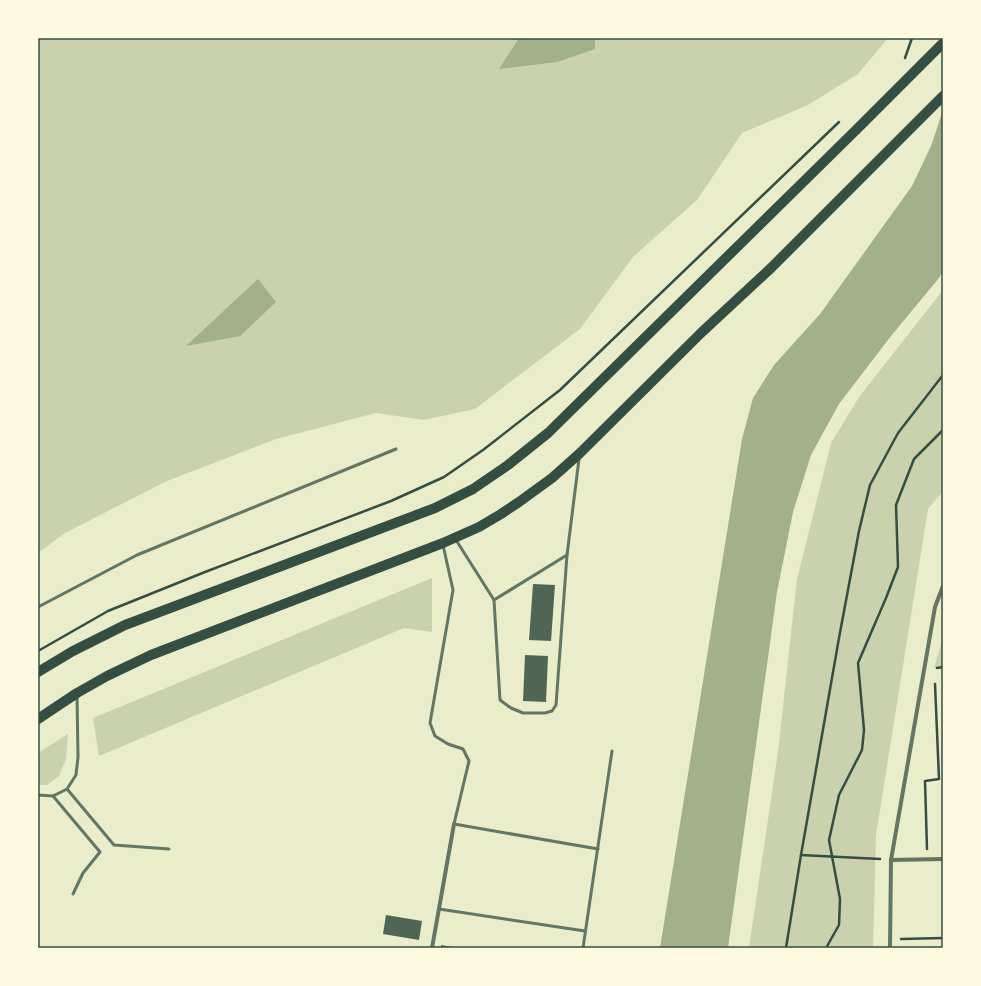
<svg xmlns="http://www.w3.org/2000/svg" width="981" height="986" viewBox="0 0 981 986" font-family="'DM Sans',sans-serif">
  <rect width="100%" height="100%" fill="#e9edc9"/>
  <g fill="#cad2ad">
    <polygon points="38,38 888,38 858,74 808,105 742,133 697,200 633,257 580,329 475,409 424,420 376,413 276,439 167,481 65,533 38,553"/>
    <polygon points="943,290 943,491 928,509 876,835 873,948 749,948 778,752 797,579 831,443 859,397"/>
    <polygon points="432,578 432,632 404,628 99,756 93,718"/>
    <polygon points="943,637 943,667 934,668"/>
    <polygon points="68,734 66,759 59,776 47,785 38,785 38,753"/>
  </g>
  <g fill="#a3b18a">
    <polygon points="519,38 595,38 595,49 557,62 499,69"/>
    <polygon points="943,110 943,271 939,278 891,336 839,404 811,455 793,512 777,592 728,948 660,948 742,439 753,398 774,365 820,314 912,186 931,146"/>
    <polygon points="258,279 276,302 240,336 186,346"/>
  </g>
  <g fill="#4f6655">
    <polygon points="533,584 555,585 551,641 529,640"/>
    <polygon points="525,655 548,656 546,702 523,701"/>
    <polygon points="386,915 422,921 419,940 383,934"/>
    <polygon points="441,945 452,947 452,948 441,948"/>
  </g>
  <g fill="none" stroke-linecap="round" stroke-linejoin="round">
    <g stroke="#344e41" stroke-width="2.5">
      <polyline points="905,58 912,38"/>
      <polyline points="38,651 108,611 205,572 391,501 444,477 483,450 560,390 839,122"/>
      <polyline points="937,668 943,667"/>
      <polyline points="927,849 925,781 939,779 935,684"/>
      <polyline points="801,855 880,859"/>
      <polyline points="901,939 943,938"/>
      <polyline points="786,948 801,855 839,638 859,531 870,485 898,433 943,375"/>
      <polyline points="826,948 839,925 840,899 829,840 839,795 862,750 864,730 858,663 886,598 898,567 896,505 914,459 943,430"/>
    </g>
    <g stroke="#617663" stroke-width="3">
      <polyline points="456,540 494,600 567,555 579,459"/>
      <polyline points="443,545 453,590 430,723 435,736 448,744 463,749 469,761 454,824 598,849"/>
      <polyline points="494,600 500,700 511,708 523,713 545,713 552,711 556,705 567,555"/>
      <polyline points="38,607 137,555 396,449"/>
      <polyline points="67,789 114,845 169,849"/>
      <polyline points="38,795 53,796 67,789 76,775 78,757 77,696"/>
      <polyline points="53,796 100,852 83,873 73,894"/>
      <polyline points="439,909 585,931"/>
      <polyline points="583,948 612,751"/>
    </g>
    <g stroke="#617663" stroke-width="4">
      <polyline points="891,860 943,859"/>
      <polyline points="432,948 454,824"/>
      <polyline points="890,948 891,860 935,607 943,586"/>
    </g>
    <g stroke="#344e41" stroke-width="10">
      <polyline points="38,672 73,651 125,625 435,508 473,489 508,465 548,433 855,131 943,43"/>
      <polyline points="38,719 77,693 107,676 151,655 443,543 479,527 501,514 519,502 552,478 579,454 702,332 771,268 943,96"/>
    </g>
  </g>
  <rect width="981" height="986" fill="none" stroke="#fefae0" stroke-width="78"/>
  <rect x="39" y="39" width="903" height="908" fill="none" stroke="#344e41" stroke-width="1.5"/>
</svg>
